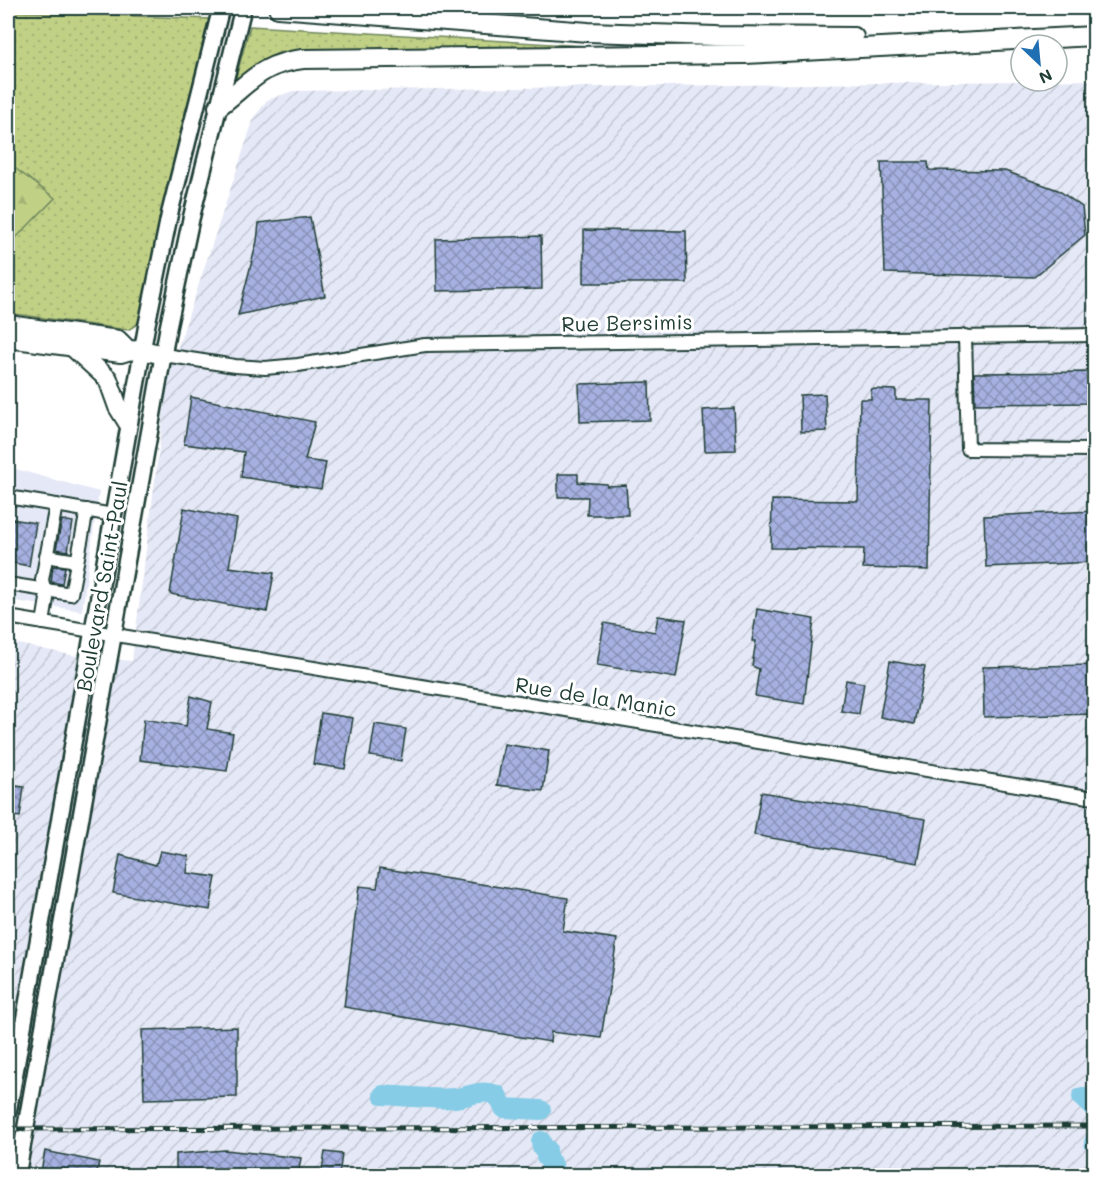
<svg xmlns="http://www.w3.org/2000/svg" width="1102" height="1183" viewBox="0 0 1102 1183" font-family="Mali,sans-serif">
  <defs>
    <pattern id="industrial-furrows" width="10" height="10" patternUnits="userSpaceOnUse" patternTransform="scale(1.5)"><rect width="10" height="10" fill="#e5e8f6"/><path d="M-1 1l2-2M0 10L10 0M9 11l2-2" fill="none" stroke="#c4c8d4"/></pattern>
    <pattern id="grass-dots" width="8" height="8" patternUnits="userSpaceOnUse" patternTransform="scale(1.5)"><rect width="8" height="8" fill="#c0d186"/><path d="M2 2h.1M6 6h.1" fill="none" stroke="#a5b474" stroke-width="1.8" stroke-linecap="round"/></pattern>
    <pattern id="forest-firs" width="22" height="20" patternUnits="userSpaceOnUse" patternTransform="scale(1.5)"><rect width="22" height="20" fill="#c0d186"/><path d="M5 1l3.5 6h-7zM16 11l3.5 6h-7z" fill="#a5b474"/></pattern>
    <pattern id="building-cross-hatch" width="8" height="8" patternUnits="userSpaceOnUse" patternTransform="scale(1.5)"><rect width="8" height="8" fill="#a7b1e1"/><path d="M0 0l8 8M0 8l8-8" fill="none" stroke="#8791b7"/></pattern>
  </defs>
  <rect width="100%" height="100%" fill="#fff"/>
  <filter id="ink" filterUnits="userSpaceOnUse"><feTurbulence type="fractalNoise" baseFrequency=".0167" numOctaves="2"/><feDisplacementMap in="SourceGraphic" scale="12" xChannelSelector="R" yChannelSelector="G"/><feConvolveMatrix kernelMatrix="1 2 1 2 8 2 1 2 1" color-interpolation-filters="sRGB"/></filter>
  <g filter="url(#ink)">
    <polygon fill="#e5e8f6" points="8,467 99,492 82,611 8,600"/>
    <polygon fill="url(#industrial-furrows)" points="1094,80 1094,1175 8,1175 8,642 76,656 132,661 168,377 254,118 267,100 293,91"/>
    <g fill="url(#grass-dots)" stroke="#70875d" stroke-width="1.5">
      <polygon points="8,11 211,19 184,117 140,319 136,325 128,330 8,313"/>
      <path d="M250 26 654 50 288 53C266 57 252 68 235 81Z"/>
    </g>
    <polygon fill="url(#forest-firs)" stroke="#70875d" stroke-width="1.5" points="8,163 55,198 8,246"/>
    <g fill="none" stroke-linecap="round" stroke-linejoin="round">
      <g stroke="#86cce7" stroke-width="20">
        <path d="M383 1095C405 1096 435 1100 455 1098 472 1096 479 1089 497 1095L504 1108 541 1110"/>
        <polyline points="1082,1097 1094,1108"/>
        <polyline points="541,1141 542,1147 547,1149 546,1157 553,1165 550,1170 557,1176"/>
        <polyline points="1094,1142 1094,1143"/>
      </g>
    </g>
    <g fill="url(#building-cross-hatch)" stroke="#1f3d34" stroke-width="1.5">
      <polygon points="881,162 928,162 929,170 1005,171 1058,190 1082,207 1085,235 1034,277 885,273"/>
      <polygon points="310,217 325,296 238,315 257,241 259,223"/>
      <polygon points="584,230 686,231 687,283 584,283"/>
      <polygon points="541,236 542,289 437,291 436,239"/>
      <polygon points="1095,372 1095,403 975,404 974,373"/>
      <polygon points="649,382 650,420 580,422 579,384"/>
      <polygon points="871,389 896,390 896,400 932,400 929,570 863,568 864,549 771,548 772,500 858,501 860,399 871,399"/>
      <polygon points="825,394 827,431 801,432 800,395"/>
      <polygon points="191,397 315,422 305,460 326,463 321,489 241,477 244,452 184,444"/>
      <polygon points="734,408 736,450 705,451 703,410"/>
      <polygon points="558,474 578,474 578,482 607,484 607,486 626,485 628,515 587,515 588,497 558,497"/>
      <polygon points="184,508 237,519 229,567 274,573 267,612 170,594"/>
      <polygon points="1095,511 1095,562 986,567 984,516"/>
      <polygon points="12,519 36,523 29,566 8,562"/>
      <polygon points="62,520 73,522 68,551 56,549"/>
      <polygon points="53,566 65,567 62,584 51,582"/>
      <polygon points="757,609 814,619 804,704 755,696 759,669 752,666 756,641 752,641"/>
      <polygon points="658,616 686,620 676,678 597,665 604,623 655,632"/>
      <polygon points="890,661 925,667 914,724 880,717"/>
      <polygon points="1095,665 1095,714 984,717 983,667"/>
      <polygon points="846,680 864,683 859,714 841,711"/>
      <polygon points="191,696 212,702 207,729 233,733 227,771 140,760 144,719 186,726"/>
      <polygon points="321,713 353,718 345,769 313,764"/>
      <polygon points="375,724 406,729 401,761 370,756"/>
      <polygon points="504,744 549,751 543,791 497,785"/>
      <polygon points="8,785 24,787 20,817 8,815"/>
      <polygon points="761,792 926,819 918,863 754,835"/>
      <polygon points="160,851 189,856 187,873 216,877 210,910 113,893 120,855 156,865"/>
      <polygon points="380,868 568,898 563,931 617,939 601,1038 551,1032 550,1042 344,1007 359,886 377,888"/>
      <polygon points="237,1027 237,1097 144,1099 142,1030"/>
      <polygon points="225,1150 301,1158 298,1176 176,1176 176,1154"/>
      <polygon points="45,1151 99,1162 96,1176 40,1176"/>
      <polygon points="325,1152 342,1154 339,1176 321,1176"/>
    </g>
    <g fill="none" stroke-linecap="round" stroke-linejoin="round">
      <g stroke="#1f3d34" stroke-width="16">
        <g id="minor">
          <polyline points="965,336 968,449 1094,450"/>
          <polyline points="164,355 235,366 265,368 298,365 425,345 1094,335"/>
          <polyline points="8,497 56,505"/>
          <polyline points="46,556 77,561"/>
          <polyline points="8,584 71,594 87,510"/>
          <polyline points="8,617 1094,798"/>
          <polyline points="43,623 47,599 42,580 56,505 113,515"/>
        </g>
      </g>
      <g stroke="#1f3d34" stroke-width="20">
        <g id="major">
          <polyline points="8,1112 147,324 170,212 221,8"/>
          <polyline points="17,1176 168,328 191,219 243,8"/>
        </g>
      </g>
      <g stroke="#1f3d34" stroke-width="22">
        <g id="highway">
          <polyline points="278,8 588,32 716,36 854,37"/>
          <path d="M218 107C250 83 260 64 303 59L745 54 1094 36"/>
          <polyline points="8,325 118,340 128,350"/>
          <path d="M8 338 121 353C134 347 150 352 164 355"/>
          <polyline points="74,348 108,379 118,407 128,423"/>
        </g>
      </g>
      <use href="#minor" stroke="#fff" stroke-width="12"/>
      <use href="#major" stroke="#fff" stroke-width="15"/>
      <use href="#highway" stroke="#fff" stroke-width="18"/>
      <g stroke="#1f3d34" stroke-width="5">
        <polyline id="rail" points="8,1129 1094,1126"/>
      </g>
      <use href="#rail" stroke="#fff" stroke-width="3" stroke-dasharray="9" stroke-linecap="butt"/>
    </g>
  </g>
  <g text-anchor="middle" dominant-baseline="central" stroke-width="6" stroke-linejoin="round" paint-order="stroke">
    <g font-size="21" fill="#1f3d34" stroke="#fff">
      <text transform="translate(627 322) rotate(-1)">Rue Bersimis</text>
      <text transform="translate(101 586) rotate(-80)">Boulevard Saint-Paul</text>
      <text transform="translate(596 696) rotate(9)">Rue de la Manic</text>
    </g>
  </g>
  <rect width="1102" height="1183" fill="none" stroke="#fff" stroke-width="30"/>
  <rect x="15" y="15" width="1072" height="1153" fill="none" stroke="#1f3d34" stroke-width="2" filter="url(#ink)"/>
  <g transform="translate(1039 63) rotate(154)"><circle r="28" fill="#ffffff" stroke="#a5b1ae" stroke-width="1.5"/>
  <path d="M0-4.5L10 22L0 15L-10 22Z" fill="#1f6fb2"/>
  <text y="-9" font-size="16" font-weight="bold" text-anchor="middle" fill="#1f3d34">N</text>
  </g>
</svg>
